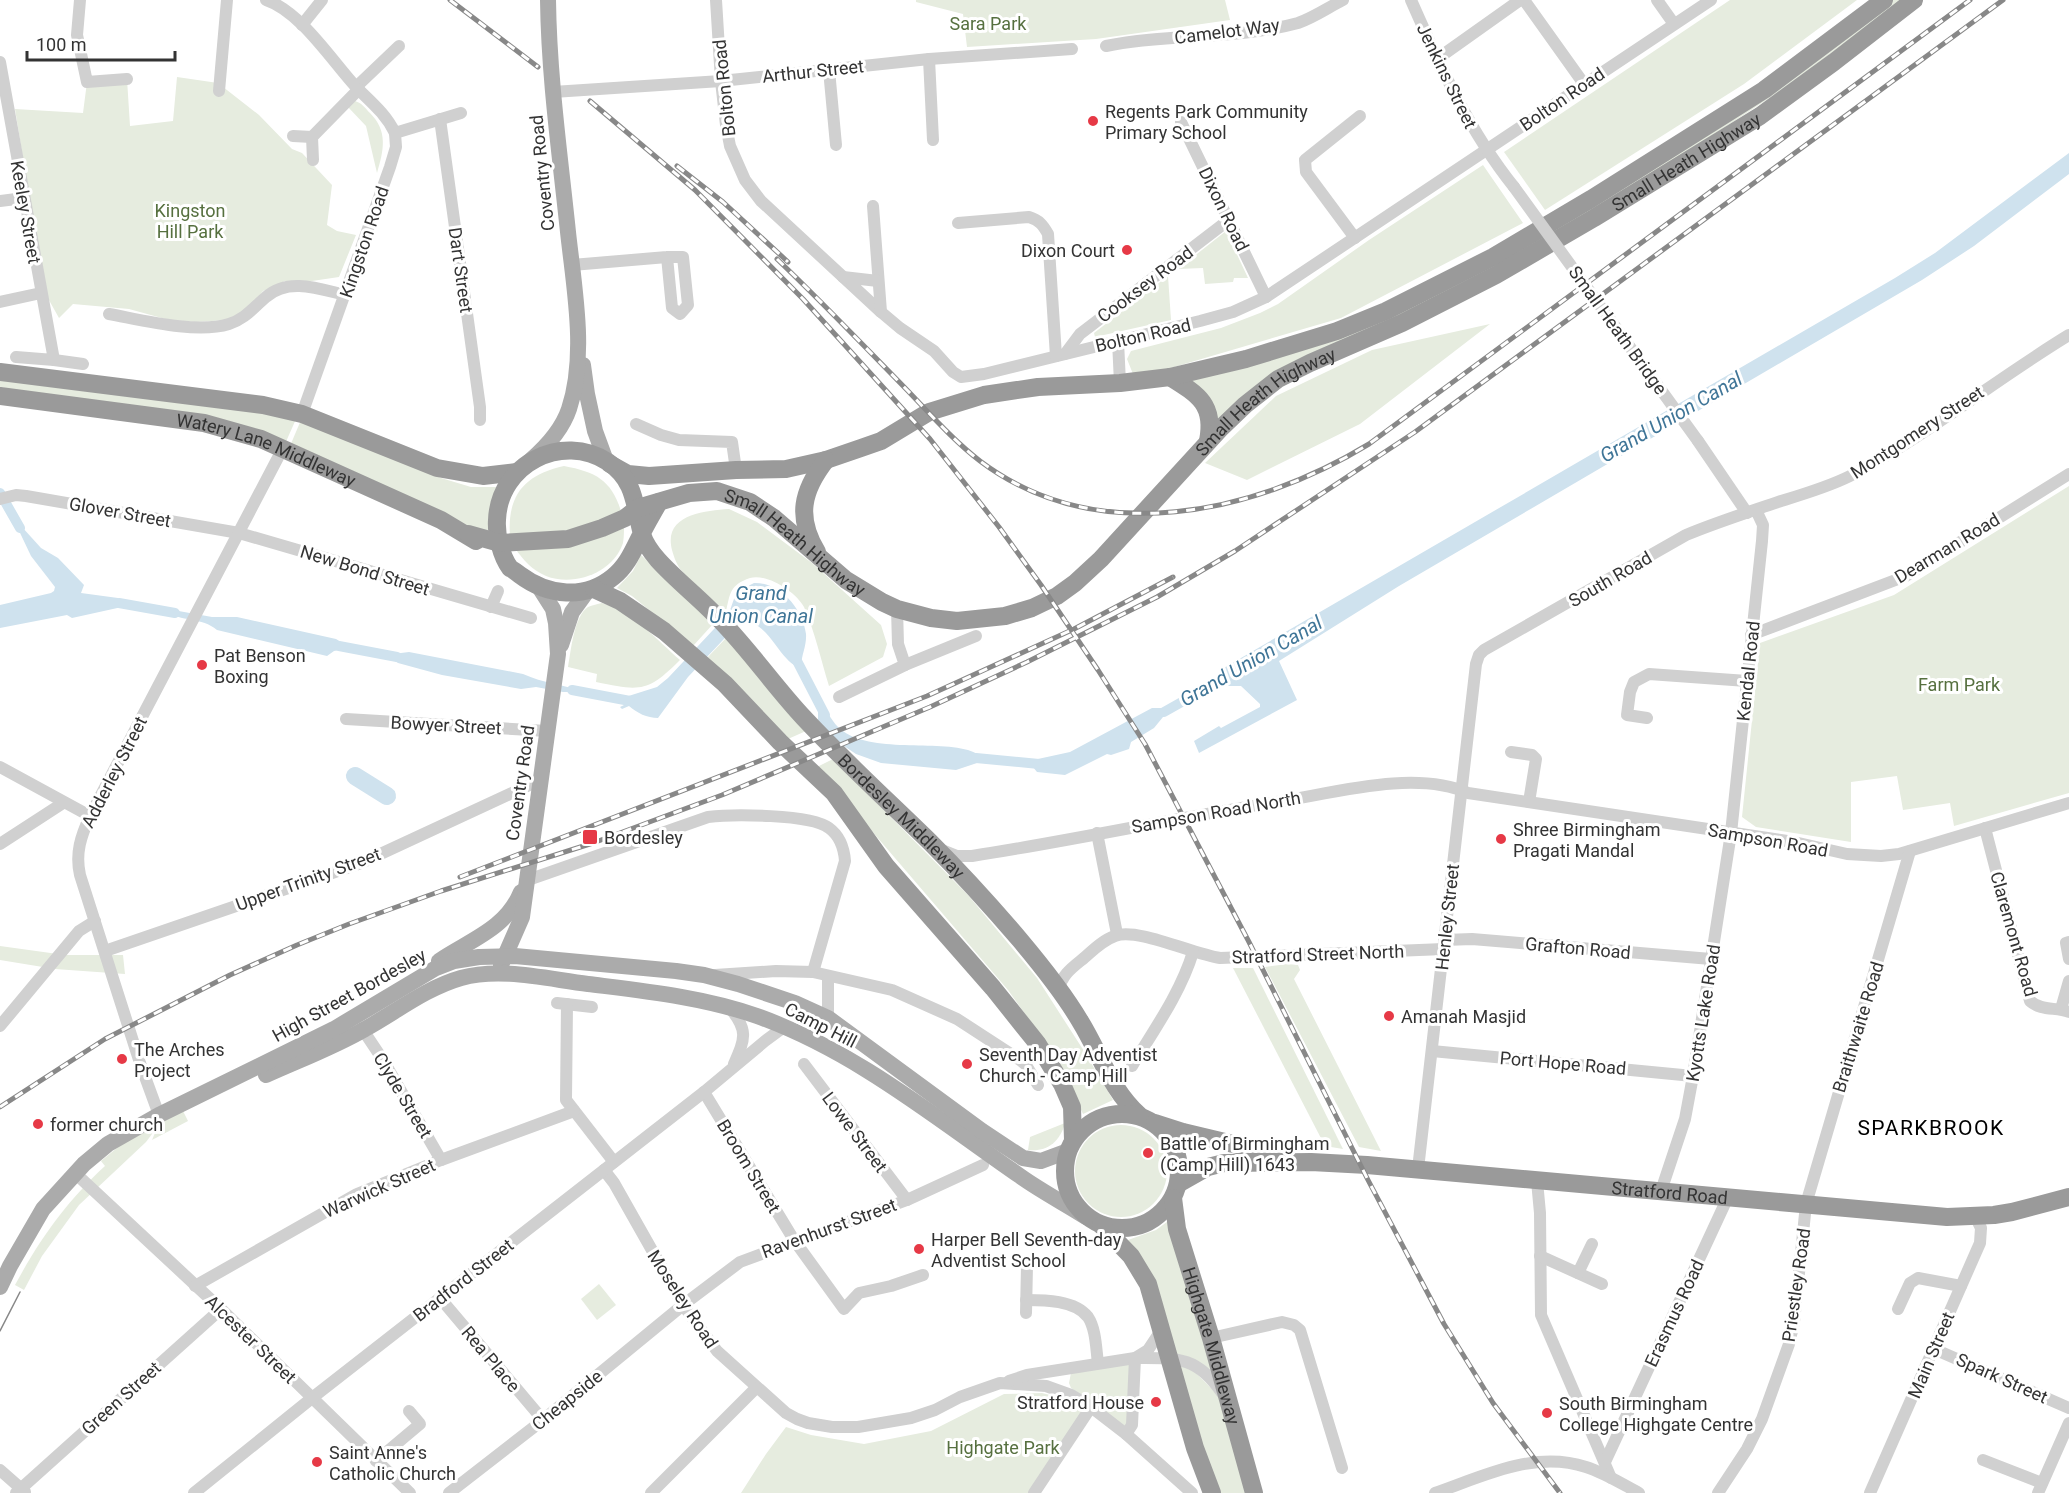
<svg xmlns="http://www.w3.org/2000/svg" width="2069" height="1493" viewBox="0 0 2069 1493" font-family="Roboto,sans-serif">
  <rect width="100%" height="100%" fill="#fff"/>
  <g fill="#e6ecdf">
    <polygon points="916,0 1225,0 1230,20 1096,39 967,47 963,14 916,2"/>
    <polygon points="1730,0 1857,0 1744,84 1545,210 1504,152"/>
    <polygon points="1891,0 1904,0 1777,93 1567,231 1218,422 1189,380 1397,312"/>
    <polygon points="177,77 218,83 259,115 292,149 302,153 332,185 327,225 337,231 356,235 339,277 312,281 285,281 263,291 247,311 227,320 196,322 169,320 129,309 73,304 59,318 45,293 15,109 83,113 87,82 127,79 130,126 173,121"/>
    <path d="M355 101C362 103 365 108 370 113 388 131 384 150 377 173L366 126 348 107Z"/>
    <polygon points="1483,165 1523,223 1341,318 1164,370 1133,374 1127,359 1131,351 1221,328 1260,313 1278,304 1369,240"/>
    <polygon points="1226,231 1248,278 1234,278 1233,282 1205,284 1203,268 1178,269"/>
    <polygon points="1168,276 1171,320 1095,337 1094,333"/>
    <polygon points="1490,324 1360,424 1247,480 1205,463 1276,396 1372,350"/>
    <polygon points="0,378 274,415 296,419 285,444 0,387"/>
    <polygon points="301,420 441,478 471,487 498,487 487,535 290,446"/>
    <path d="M564 466C596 472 611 480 621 511L583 529 510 536C507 494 525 475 564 466Z"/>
    <polygon points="2069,486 2069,793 1954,826 1950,803 1903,810 1897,776 1851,782 1851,842 1756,827 1742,817 1760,643 1894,595"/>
    <path d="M729 509 757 522 812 563 881 625 887 644 883 657 829 686C821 660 815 632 804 607 796 592 767 573 750 578 730 585 730 593 726 612 712 599 693 586 682 571 677 566 674 557 672 550 663 515 703 511 729 509Z"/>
    <path d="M624 524C624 530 624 537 623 543 613 573 574 587 546 576 532 570 523 560 515 548Z"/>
    <polygon points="641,555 713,624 693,646 632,596 617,588 633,571"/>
    <path d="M602 603C633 612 657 640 680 660 647 693 640 691 596 682L597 674 568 667C571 651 574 616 588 607 592 605 598 604 602 603Z"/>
    <polygon points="727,637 806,731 788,739 706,659"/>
    <polygon points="833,759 968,895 1037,978 1084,1051 1113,1100 1083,1114 1057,1059 1008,990 817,767"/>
    <polygon points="0,946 65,955 123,955 125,974 55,969 0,960"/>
    <polygon points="1287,964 1298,965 1300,970 1294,979 1381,1151 1359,1147 1265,967"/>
    <polygon points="1233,968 1253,968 1343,1149 1325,1146"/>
    <polygon points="182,1109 188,1121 152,1140 160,1121"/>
    <path d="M157 1122 152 1134 146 1142 79 1205 42 1256 24 1290 15 1285C40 1239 66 1202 105 1166L101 1161 128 1139Z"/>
    <path d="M1065 1123C1060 1142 1047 1152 1028 1150L1030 1137Z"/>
    <circle cx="1121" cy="1171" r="46"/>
    <polygon points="1171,1219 1215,1376 1176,1355 1128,1240 1156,1230"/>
    <polygon points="599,1284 616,1305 597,1320 581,1299"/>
    <polygon points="1178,1362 1196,1373 1218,1395 1250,1493 1217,1493"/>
    <polygon points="1131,1363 1129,1421 1125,1426 1071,1388 1069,1383 1071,1373"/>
    <polygon points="1042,1393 1062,1398 1084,1412 1029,1493 741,1493 766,1454 786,1427 811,1435 864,1444 931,1431 1004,1394"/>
  </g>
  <g fill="#cfe2ee">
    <polygon points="2069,153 2069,174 1974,246 1922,280 1399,586 1279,661 1297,700 1199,753 1194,741 1219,726 1221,728 1260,707 1260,704 1241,686 1214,686 1208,689 1206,686 1213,682 1222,669 1895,278 1935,253"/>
    <polygon points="12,516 41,548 58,558 84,585 81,593 118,598 131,605 72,618 67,615 0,628 0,605 51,593 54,591 55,587 31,556"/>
    <path d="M754 583C780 582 803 609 806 634 807 648 799 658 802 671 797 666 791 664 787 659 774 646 762 618 740 622L688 677 658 718C647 718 637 713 629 706L622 709 620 707 626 704 619 699 657 687 668 678 729 613 735 596 740 590Z"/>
    <path d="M173 610 212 617H237L336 639 351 648 334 651 327 656 217 630C202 617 181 622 165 611Z"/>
    <path d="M409 652 523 674C543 683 564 685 585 692H563L536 687 521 689 442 675 398 663 385 655Z"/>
    <path d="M818 702C828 710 830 719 838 727 865 754 933 740 968 750 975 752 982 757 989 759L956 770 881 763 856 754 835 740 818 720Z"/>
    <polygon points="1175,704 1177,708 1163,717 1154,728 1131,742 1129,749 1111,755 1107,754 1065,775 1037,772 1033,767 1024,762 1070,752 1152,708 1168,708"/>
  </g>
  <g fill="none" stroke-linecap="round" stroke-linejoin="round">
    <g stroke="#cfe2ee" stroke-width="10">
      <polyline points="0,493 20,528"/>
      <polyline points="119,603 175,613"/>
      <polyline points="339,646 397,657"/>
      <polyline points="796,659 825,715"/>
      <polyline points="572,690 630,701"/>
      <polyline points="1164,712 1219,681"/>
      <polyline points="976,758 1039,764"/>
    </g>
    <polyline stroke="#cfe2ee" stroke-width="18" points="355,776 387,796"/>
    <g stroke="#d0d0d0" stroke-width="12">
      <polyline points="80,0 77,35 87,82 127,79"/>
      <path d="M266 0C300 11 332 61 356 87 371 102 386 114 395 133"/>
      <polyline points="716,0 721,81 726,125 730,146 745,180 761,201 881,312 900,328 934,351 953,372 961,377 984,374 1200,321 1233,312 1266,297 1711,0"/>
      <path d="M1411 0C1440 66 1469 131 1514 187"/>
      <polyline points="1524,0 1584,84"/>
      <polyline points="1657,0 1674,24"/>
      <polyline points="302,25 322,0"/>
      <path d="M1106 46C1169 33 1236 40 1298 23 1313 18 1329 7 1343 0"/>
      <polyline points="929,59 933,140"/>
      <polyline points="1437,59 1520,0"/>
      <polyline points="0,62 54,360 16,357"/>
      <polyline points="829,70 836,145"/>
      <polyline points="356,87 399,46"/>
      <polyline points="219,91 227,0"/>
      <polyline points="553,92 721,81 929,59 1072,49"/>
      <polyline points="440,119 480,407 480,420"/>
      <polyline points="1181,122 1266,297"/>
      <polyline points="293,136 312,137"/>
      <polyline points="313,160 312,137 359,89"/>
      <polyline points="0,201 24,198"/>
      <polyline points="873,206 881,312"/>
      <path d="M958 223 1029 217C1039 220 1043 225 1048 234L1056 356"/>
      <polyline points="1355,238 1306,172 1305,160 1360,116"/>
      <polyline points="572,265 667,257 683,257 688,305 680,314 672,308 667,257"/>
      <polyline points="843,277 878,281"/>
      <polyline points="0,302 41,293"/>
      <path d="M109 314C142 320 196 334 229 324 245 319 253 308 266 297 288 277 320 289 345 295"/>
      <polyline points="1118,341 1120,383"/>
      <polyline points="1065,354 1080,334 1230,219"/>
      <polyline points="54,360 83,364"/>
      <polyline points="302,414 390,167 396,147 395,133 461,113"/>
      <polyline points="636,424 661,435 679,440 732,442 736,470"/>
      <polyline points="1698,441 1747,513"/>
      <polyline points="0,499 16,495 26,496 239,533 531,618"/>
      <polyline points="491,607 498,591"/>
      <polyline points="1751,635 1906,576 2069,474"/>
      <polyline points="905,665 976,636"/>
      <polyline points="839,697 905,665 898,644 897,609"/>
      <polyline points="1647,718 1627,715 1630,692 1634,682 1649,674 1747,681"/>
      <polyline points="346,719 547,731"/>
      <polyline points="1511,752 1532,755 1536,759 1529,802"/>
      <polyline points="0,767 90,816"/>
      <path d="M1985 828 2030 1001C2041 1011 2056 1007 2069 1012"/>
      <polyline points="1097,833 1117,934"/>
      <polyline points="0,844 63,803"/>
      <path d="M942 850 957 856H972C1076 840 1179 817 1283 801 1337 792 1416 770 1468 793L1794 842 1847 854 1881 856 1899 854 2069 803"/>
      <path d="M525 881 708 817C732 814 811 814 829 828 840 836 844 848 845 861L813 972"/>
      <polyline points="1445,940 1472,939 1711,959"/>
      <polyline points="2069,942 2066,943 2069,959"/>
      <polyline points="105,951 361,863 540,780"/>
      <polyline points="715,975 776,971 813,972 892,990 957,1019 1020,1060 1026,1065 1038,1085"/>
      <path d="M1059 990C1061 975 1073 967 1084 958 1093 950 1103 940 1115 936 1136 927 1193 954 1220 958L1444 949"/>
      <polyline points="557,1003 592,1007"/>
      <polyline points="567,1004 566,1100 614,1162"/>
      <path d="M729 1007C749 1030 745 1039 734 1064"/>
      <polyline points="2061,1009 2069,981"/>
      <polyline points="828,1018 828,977"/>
      <polyline points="0,1026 79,931 95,921"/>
      <polyline points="363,1030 383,1060 441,1160"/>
      <polyline points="1432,1051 1693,1076"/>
      <polyline points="804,1064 907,1200"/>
      <path d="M1132 1066C1154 1030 1181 992 1193 952"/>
      <polyline points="704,1092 794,1240 844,1309 859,1293 891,1286 923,1275"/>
      <path d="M159 1115 140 1063 80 875C75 853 81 836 90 816L283 448"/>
      <path d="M1418 1169 1476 664 1479 655 1484 650 1686 535C1717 522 1749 512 1781 501 1804 494 1828 487 1850 476 1926 436 1995 380 2069 335"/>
      <polyline points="604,1170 614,1183 683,1305 717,1351 786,1413 797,1419 808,1423 832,1427 858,1427 911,1418 935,1410 960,1397 1000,1383 1046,1386 1071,1395 1091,1407 1126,1434 1192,1493"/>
      <polyline points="75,1173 221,1309 410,1493"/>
      <polyline points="1537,1181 1540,1213 1541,1315 1611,1478"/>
      <polyline points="1661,1191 1685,1119 1693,1076 1731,833 1762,541 1763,525 1756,510"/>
      <polyline points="1540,1256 1602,1284"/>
      <polyline points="1578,1273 1592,1244"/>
      <polyline points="195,1286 357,1194 441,1160 574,1111"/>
      <polyline points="440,1298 543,1420"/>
      <path d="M1026 1300C1044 1300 1075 1300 1088 1317 1096 1329 1096 1349 1098 1363"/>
      <polyline points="1898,1309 1910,1283 1918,1278 1961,1286"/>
      <polyline points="1026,1313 1027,1265"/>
      <polyline points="1211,1338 1282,1322 1294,1325 1300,1330 1342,1468"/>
      <polyline points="1934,1349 2069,1408"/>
      <path d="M1136 1358C1177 1358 1197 1356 1222 1393"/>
      <polyline points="1009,1381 1027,1375 1135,1358 1148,1350 1162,1329"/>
      <polyline points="1126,1434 1132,1425 1135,1358"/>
      <polyline points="1983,1460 2042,1483"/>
      <polyline points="376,1461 420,1424 409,1411"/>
      <polyline points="1605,1462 1728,1197"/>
      <polyline points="0,1470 25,1492"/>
      <polyline points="16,1493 221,1309"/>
      <polyline points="194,1493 312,1398 604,1170 704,1092 765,1041 784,1027"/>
      <polyline points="449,1493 543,1420 683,1305 740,1262 907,1200 983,1165"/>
      <polyline points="651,1493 756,1388"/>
      <polyline points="1034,1493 1091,1407"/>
      <path d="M1435 1493C1484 1476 1534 1450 1586 1467 1605 1473 1622 1484 1639 1493"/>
      <polyline points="1718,1493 1747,1449 1762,1419 1789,1344 1794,1322 1806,1204 1910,851"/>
      <polyline points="1870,1493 1980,1243 1981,1228 1975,1216"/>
      <polyline points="2038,1493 2069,1423"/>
    </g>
    <g stroke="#ababab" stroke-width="16">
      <polyline points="583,365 587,394 595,431 606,461"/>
      <path d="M531 460C547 446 562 430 569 409 587 355 574 288 568 232 560 155 549 78 548 0"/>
      <polyline points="561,645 572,612 588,590"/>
      <path d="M439 961C470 940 506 929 521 892"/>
      <polyline points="501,965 522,917 558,654 556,623 553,609 539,587"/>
      <path d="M266 1075C299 1060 334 1047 365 1029 396 1012 426 988 461 978 501 967 547 979 588 984 644 991 703 997 757 1016 855 1051 936 1118 1020 1176 1041 1191 1064 1203 1086 1217"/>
      <polyline points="0,1287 10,1266 43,1209 84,1164 108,1144 159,1115 334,1029 436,968 454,961 479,957 515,956 676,971 704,975 738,984 795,1003 828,1018 982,1131 1023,1158 1041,1161 1068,1151"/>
    </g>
    <g stroke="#9a9a9a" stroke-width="18">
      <polyline points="0,372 263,405 302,414 437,468 483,476 517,472"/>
      <path d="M1170 377C1199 395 1215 405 1208 441"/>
      <path id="s1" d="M0 396 204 423 261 439 441 520 476 541"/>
      <polyline points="610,464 628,474 649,476 736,470 786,469 826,460 861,448 881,441 929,412 984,395 1038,387 1120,383 1170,377 1246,359 1337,331 1386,311 1493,257 1591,199 1764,90 1884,0"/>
      <path id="s2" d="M659 502C653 513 646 524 641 535 633 551 627 566 613 577 585 600 548 596 520 575 520 575 511 568 510 568 501 556 496 534 497 520 499 464 562 432 608 462 636 481 634 505 642 534 645 544 651 552 658 560 678 582 702 600 722 622 751 652 775 687 804 718 844 761 888 801 930 842 961 873 991 906 1020 940 1041 965 1063 992 1080 1021 1101 1055 1110 1089 1140 1116"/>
      <path id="s3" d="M468 534 500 543 568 539 602 528 625 518 638 508 689 493 717 491 750 502 774 518 846 580 882 602 897 609 931 618 957 621 1005 616 1032 608 1057 596 1075 583 1101 559 1221 428 1245 405 1278 379 1310 363 1402 323 1496 275 1594 218 1760 116 1834 62 1914 0"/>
      <path d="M817 552C796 517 802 491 826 460"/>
      <polyline points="594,589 620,601 664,631 725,684 780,742 834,793 886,866 993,988 1037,1043 1062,1084 1072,1107 1073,1140"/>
      <circle cx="1122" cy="1171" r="57"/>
      <polyline points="1155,1123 1183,1132 1283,1156"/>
      <path id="s4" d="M1178 1184 1208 1167 1224 1163 1311 1162 1367 1165 1947 1217 1994 1215 2012 1212 2069 1197"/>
      <path id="s5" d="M1173 1198 1177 1229 1211 1338 1254 1493"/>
      <polyline points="1101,1225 1131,1256 1148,1284 1195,1448 1212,1493"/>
    </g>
    <polyline stroke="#888" stroke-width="1.5" points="0,1331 20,1292"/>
    <g stroke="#888" stroke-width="5">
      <g id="rail">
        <polyline points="450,0 538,67"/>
        <polyline points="590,101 695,190 803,299 930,439 999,527 1041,585 1098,670 1145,744 1249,942 1368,1180 1444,1324 1493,1403 1560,1493"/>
        <polyline points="677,166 723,202 788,262"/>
        <path d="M777 259C822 302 865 347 908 391 931 415 954 441 980 461 1097 549 1254 514 1369 444L1970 0"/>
        <polyline points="460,877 927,696 1074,629 1173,577"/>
        <polyline points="0,1107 105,1039 230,975 297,945 349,924 441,891 593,843 722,795 930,707 1027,662 1157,597 1235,551 1415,432 2003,0"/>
      </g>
    </g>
    <use href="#rail" stroke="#fff" stroke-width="3" stroke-dasharray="9" stroke-linecap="butt"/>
    <polyline stroke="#d0d0d0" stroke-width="12" points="1514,187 1698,441"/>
  </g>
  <g fill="#e63946" stroke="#fff" stroke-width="2">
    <circle cx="1093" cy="121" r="6"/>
    <circle cx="1127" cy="250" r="6"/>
    <circle cx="202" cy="665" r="6"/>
    <rect x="582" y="829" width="16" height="16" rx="3"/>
    <circle cx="1501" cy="839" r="6"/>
    <circle cx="1389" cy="1016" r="6"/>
    <circle cx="122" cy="1059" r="6"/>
    <circle cx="967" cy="1064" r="6"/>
    <circle cx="38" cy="1124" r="6"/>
    <circle cx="1148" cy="1153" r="6"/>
    <circle cx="919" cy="1249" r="6"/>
    <circle cx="1156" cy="1402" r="6"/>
    <circle cx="1547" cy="1413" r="6"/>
    <circle cx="317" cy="1462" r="6"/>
  </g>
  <g text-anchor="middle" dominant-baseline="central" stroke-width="6" stroke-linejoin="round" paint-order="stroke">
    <g font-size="18" fill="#56703f" stroke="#fff">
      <text x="988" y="23">Sara Park</text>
      <text x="190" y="210">Kingston<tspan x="190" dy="21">Hill Park</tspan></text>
      <text x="1959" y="684">Farm Park</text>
      <text x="1003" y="1447">Highgate Park</text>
    </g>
    <g font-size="18" fill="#333" stroke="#fff">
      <text transform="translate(1227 31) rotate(-7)">Camelot Way</text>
      <text transform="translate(813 71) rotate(-6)">Arthur Street</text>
      <text transform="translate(1447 76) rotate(64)">Jenkins Street</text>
      <text transform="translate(724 88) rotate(-96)">Bolton Road</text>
      <text transform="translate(1562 99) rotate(-34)">Bolton Road</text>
      <text stroke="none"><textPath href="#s3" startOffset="1416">Small Heath Highway</textPath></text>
      <text transform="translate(542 173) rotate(-96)">Coventry Road</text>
      <text transform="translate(1224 209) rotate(64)">Dixon Road</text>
      <text transform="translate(26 212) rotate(80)">Keeley Street</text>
      <text transform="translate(364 242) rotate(-71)">Kingston Road</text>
      <text transform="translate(461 270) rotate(82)">Dart Street</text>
      <text transform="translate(1145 284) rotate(-37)">Cooksey Road</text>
      <text transform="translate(1618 330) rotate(54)">Small Heath Bridge</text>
      <text transform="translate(1143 335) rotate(-13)">Bolton Road</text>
      <text stroke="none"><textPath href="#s3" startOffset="930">Small Heath Highway</textPath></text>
      <text transform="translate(1917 432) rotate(-33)">Montgomery Street</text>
      <text stroke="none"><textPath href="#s1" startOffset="273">Watery Lane Middleway</textPath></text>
      <text transform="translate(120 512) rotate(10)">Glover Street</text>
      <text stroke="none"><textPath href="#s3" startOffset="354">Small Heath Highway</textPath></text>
      <text transform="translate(1947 548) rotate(-31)">Dearman Road</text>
      <text transform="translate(365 570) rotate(17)">New Bond Street</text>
      <text transform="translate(1610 579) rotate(-30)">South Road</text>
      <text transform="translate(1748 671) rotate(-84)">Kendal Road</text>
      <text transform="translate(446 725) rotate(3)">Bowyer Street</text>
      <text transform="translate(114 772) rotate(-63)">Adderley Street</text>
      <text transform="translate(520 783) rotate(-82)">Coventry Road</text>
      <text transform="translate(1216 812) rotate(-10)">Sampson Road North</text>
      <text stroke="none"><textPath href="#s2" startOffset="870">Bordesley Middleway</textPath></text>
      <text transform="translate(1768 840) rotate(10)">Sampson Road</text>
      <text transform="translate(308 879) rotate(-20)">Upper Trinity Street</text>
      <text transform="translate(1447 917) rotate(-84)">Henley Street</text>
      <text transform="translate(2014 934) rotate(74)">Claremont Road</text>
      <text transform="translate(1578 948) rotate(5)">Grafton Road</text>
      <text transform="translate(1318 954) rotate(-2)">Stratford Street North</text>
      <text transform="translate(349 995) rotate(-29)">High Street Bordesley</text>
      <text transform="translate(1703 1013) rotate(-81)">Kyotts Lake Road</text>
      <text transform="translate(821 1025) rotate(27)">Camp Hill</text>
      <text transform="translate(1858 1027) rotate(-73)">Braithwaite Road</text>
      <text transform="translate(1563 1063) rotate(5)">Port Hope Road</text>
      <text transform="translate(403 1095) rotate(59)">Clyde Street</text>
      <text transform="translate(855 1132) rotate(53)">Lowe Street</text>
      <text transform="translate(749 1166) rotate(59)">Broom Street</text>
      <text transform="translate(379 1188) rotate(-24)">Warwick Street</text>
      <text stroke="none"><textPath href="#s4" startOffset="498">Stratford Road</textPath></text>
      <text transform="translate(829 1228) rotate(-20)">Ravenhurst Street</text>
      <text transform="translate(463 1280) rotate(-38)">Bradford Street</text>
      <text transform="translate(1796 1285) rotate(-82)">Priestley Road</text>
      <text transform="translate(683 1299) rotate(57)">Moseley Road</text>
      <text transform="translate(1674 1313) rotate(-65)">Erasmus Road</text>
      <text transform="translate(251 1339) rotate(44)">Alcester Street</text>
      <text stroke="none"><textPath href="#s5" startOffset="153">Highgate Middleway</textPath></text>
      <text transform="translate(1931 1355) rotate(-67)">Main Street</text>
      <text transform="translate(491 1359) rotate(50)">Rea Place</text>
      <text transform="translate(2002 1378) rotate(24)">Spark Street</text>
      <text transform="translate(121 1398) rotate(-42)">Green Street</text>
      <text transform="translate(567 1400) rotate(-39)">Cheapside</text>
    </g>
    <g font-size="18" fill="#333" stroke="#fff" text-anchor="start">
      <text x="1105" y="111">Regents Park Community<tspan x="1105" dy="21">Primary School</tspan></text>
      <text x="1115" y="250" text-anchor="end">Dixon Court</text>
      <text x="214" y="655">Pat Benson<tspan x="214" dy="21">Boxing</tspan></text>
      <text x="1513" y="829">Shree Birmingham<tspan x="1513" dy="21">Pragati Mandal</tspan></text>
      <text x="604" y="837">Bordesley</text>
      <text x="1401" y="1016">Amanah Masjid</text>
      <text x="134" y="1049">The Arches<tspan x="134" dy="21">Project</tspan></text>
      <text x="979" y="1054">Seventh Day Adventist<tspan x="979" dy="21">Church - Camp Hill</tspan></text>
      <text x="50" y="1124">former church</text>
      <text x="1160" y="1143">Battle of Birmingham<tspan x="1160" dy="21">(Camp Hill) 1643</tspan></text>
      <text x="931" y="1239">Harper Bell Seventh-day<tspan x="931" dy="21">Adventist School</tspan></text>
      <text x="1144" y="1402" text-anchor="end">Stratford House</text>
      <text x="1559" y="1403">South Birmingham<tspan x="1559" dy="21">College Highgate Centre</tspan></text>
      <text x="329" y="1452">Saint Anne's<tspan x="329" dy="21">Catholic Church</tspan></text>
    </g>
    <g font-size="20" font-style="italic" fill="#3f7597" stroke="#fff">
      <text transform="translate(1671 417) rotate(-30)">Grand Union Canal</text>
      <text x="761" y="593">Grand<tspan x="761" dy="23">Union Canal</tspan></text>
      <text transform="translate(1251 661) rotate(-30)">Grand Union Canal</text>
    </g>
    <g font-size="21" letter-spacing="1.5" fill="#000" stroke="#fff">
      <text x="1931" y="1128">SPARKBROOK</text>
    </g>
  </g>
  <path d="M27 51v9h148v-9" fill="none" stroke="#333333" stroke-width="3"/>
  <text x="36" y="51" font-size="18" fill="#333333" stroke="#ffffff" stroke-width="4.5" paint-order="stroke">100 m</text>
</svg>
